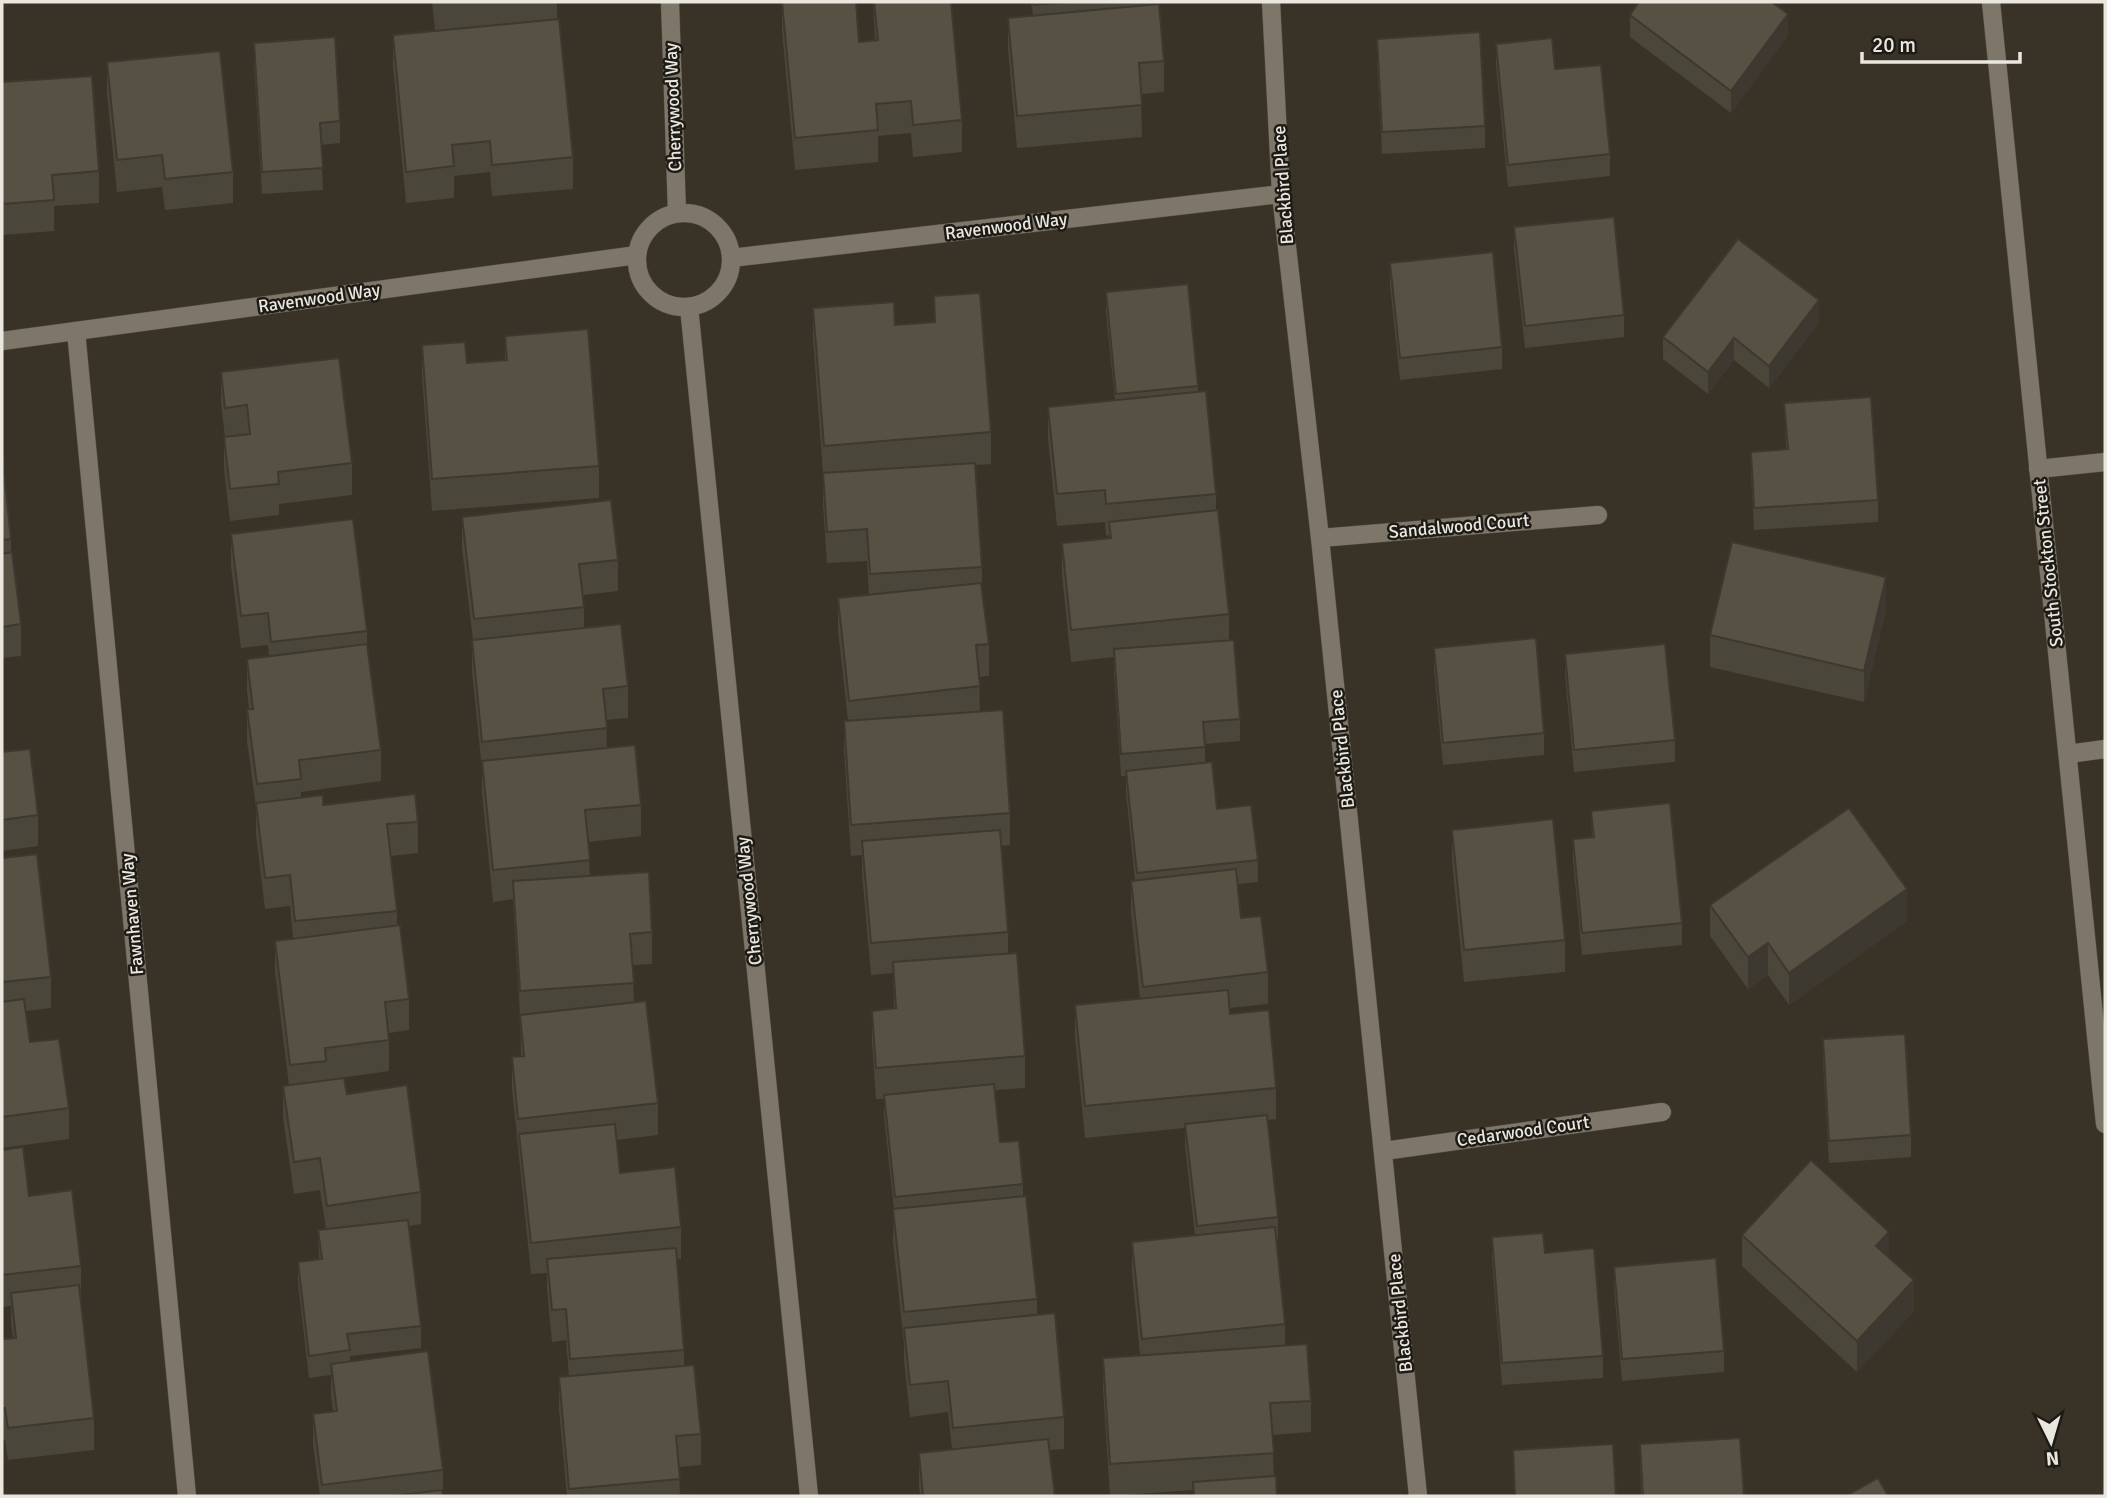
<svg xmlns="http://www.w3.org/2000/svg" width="2107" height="1498" viewBox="0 0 2107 1498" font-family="Signika,sans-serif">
  <rect width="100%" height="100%" fill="#393327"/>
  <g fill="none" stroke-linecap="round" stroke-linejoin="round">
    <g stroke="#555045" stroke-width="19">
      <g id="minor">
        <polyline points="670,2 677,213"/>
        <polyline points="1271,2 1281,194 1320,538 1418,1496"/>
        <polyline points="1991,2 2105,1124"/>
        <circle cx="684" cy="260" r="47"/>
        <polyline points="731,258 1281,194"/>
        <polyline points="689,307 809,1496"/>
        <polyline points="76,331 187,1496"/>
        <polyline points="2,341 637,255"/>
        <polyline points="2038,469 2105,462"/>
        <polyline points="1320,538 1598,515"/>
        <polyline points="2068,754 2105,749"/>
        <polyline points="1384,1151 1662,1112"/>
      </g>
    </g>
    <use href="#minor" stroke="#7e7769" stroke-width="18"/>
  </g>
  <g fill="#4b463a">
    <polygon points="432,2 557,2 557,20 573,157 573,189 492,196 490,172 454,176 454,198 406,203 393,66 393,35 435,31"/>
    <polygon points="782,2 859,42 875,41 873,2 951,2 962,120 962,152 913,157 911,133 878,136 878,162 795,170 782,31"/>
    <polygon points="1031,2 1152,2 1164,61 1164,92 1141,94 1142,137 1017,148 1008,49 1008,18 1033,15"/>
    <polygon points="1630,15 1788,36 1731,113 1630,37"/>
    <polygon points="1377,39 1485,126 1485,148 1382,154 1377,61"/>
    <polygon points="254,43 340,121 340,143 321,145 323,190 262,194 254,65"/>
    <polygon points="1496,44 1555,69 1610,154 1610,176 1508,187 1496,66"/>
    <polygon points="107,62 233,172 233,203 165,210 162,187 117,192 107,94"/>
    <polygon points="2,82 99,171 99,203 54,206 54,231 2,235"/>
    <polygon points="1514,227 1624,315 1624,337 1525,348 1514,249"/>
    <polygon points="1390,263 1502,347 1502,369 1400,380 1390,285"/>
    <polygon points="1106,292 1198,386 1198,392 1216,494 1216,510 1229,614 1229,641 1240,719 1240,741 1205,744 1205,762 1217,809 1258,860 1258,882 1237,884 1241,918 1268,972 1268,1004 1230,1008 1230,1014 1276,1088 1276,1119 1268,1120 1278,1217 1278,1239 1276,1239 1285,1324 1285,1346 1311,1401 1311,1432 1272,1435 1274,1476 1277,1496 1193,1496 1193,1490 1110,1496 1103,1389 1103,1358 1140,1355 1132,1273 1132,1242 1195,1235 1185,1146 1185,1128 1085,1138 1075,1037 1075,1005 1140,998 1131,912 1131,881 1135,880 1126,793 1126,776 1121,776 1114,671 1114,657 1071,662 1062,575 1062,543 1109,539 1109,535 1106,536 1105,522 1057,526 1048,438 1048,407 1115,400 1106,314"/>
    <polygon points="934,296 991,432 991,464 976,465 982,567 982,594 989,644 989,676 979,677 980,712 1010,813 1010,845 1001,846 1008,932 1008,954 1025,1056 1025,1088 995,1090 1000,1142 1023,1184 1023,1196 1037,1299 1037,1315 1064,1417 1064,1449 1050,1450 1055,1496 920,1496 919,1485 919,1453 952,1450 948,1412 910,1417 904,1360 904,1344 893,1241 894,1209 884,1117 884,1099 876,1099 872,1042 872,1011 894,1009 893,973 871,975 862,873 862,855 851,856 844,752 844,721 848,720 838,630 838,598 869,595 867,561 827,563 823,504 823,473 813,339 813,308 895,325 934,322"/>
    <polygon points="1819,322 1769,388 1734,360 1708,394 1663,359 1663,337"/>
    <polygon points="505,336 599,466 599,498 432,511 422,376 422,345 467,363 505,360"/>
    <polygon points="221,372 352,463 352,495 279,504 279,515 230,521 224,469 224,437 225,437 221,403"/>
    <polygon points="1784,403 1878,500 1878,522 1754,530 1751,474 1751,452 1786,449"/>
    <polygon points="2,455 11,539 11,553 21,624 21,656 2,658"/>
    <polygon points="462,517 618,560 618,591 583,595 584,607 584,628 628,686 628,718 606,720 607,748 641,805 641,836 588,842 590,876 652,932 652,964 633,965 634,1003 658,1103 658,1135 616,1140 620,1173 681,1227 681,1259 677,1259 684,1350 684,1366 701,1434 701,1465 679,1467 680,1495 694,1496 567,1496 559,1409 559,1377 569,1376 566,1340 552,1342 547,1290 547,1273 531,1274 512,1088 512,1057 521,1056 520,1015 513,899 493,902 482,793 482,769 472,671 472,640 473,640 462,548"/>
    <polygon points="231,534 367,631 367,644 381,750 381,781 301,792 301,797 323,805 418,822 418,853 391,856 397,911 397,926 409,999 409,1030 389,1033 389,1071 326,1080 347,1094 421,1192 421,1224 409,1226 421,1326 421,1348 350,1356 350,1362 443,1470 443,1496 320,1496 313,1445 313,1414 333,1411 331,1396 331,1375 309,1378 298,1284 298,1262 319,1260 318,1230 326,1229 320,1190 294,1194 283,1117 283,1086 289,1085 275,972 275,941 293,938 290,906 265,909 256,834 256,807 247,741 247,709 249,709 247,691 247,659 269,656 268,645 241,648 231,566"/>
    <polygon points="1886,609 1864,702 1710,667 1710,635"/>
    <polygon points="1434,648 1544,733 1544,755 1443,765 1434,670"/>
    <polygon points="1565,654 1675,740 1675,762 1574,772 1565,676"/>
    <polygon points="2,752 38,815 38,846 2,851"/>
    <polygon points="1591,811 1682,923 1682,945 1582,955 1573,861 1573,839 1592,838"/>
    <polygon points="1452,830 1565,940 1565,972 1464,982 1452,861"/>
    <polygon points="2,858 51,977 51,1008 26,1011 30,1042 69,1108 69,1139 2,1148"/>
    <polygon points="1710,905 1907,921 1789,1005 1768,975 1748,989 1710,936"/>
    <polygon points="1823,1039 1911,1135 1911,1157 1829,1163 1823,1061"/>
    <polygon points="2,1150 29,1196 81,1266 81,1297 80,1297 94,1418 94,1450 8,1460 5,1440 2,1440 2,1339 13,1338 11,1324 11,1306 2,1307"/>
    <polygon points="1742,1235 1889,1258 1914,1311 1857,1372 1742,1266"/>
    <polygon points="1492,1237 1545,1253 1603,1356 1603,1378 1502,1385 1492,1259"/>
    <polygon points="1614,1267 1724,1351 1724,1372 1622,1381 1614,1289"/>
    <polygon points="1640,1444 1744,1496 1641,1496"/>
    <polygon points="1513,1450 1616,1496 1514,1496"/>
  </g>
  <g fill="#3d3930">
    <polygon points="1788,14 1788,36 1731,113 1731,91"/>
    <polygon points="1819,300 1819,322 1769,388 1769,366"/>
    <polygon points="1734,338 1734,360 1708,394 1708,372"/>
    <polygon points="1886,577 1886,609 1864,702 1864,671"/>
    <polygon points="1907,889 1907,921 1789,1005 1789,973"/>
    <polygon points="1768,943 1768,975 1748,989 1748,957"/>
    <polygon points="1889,1232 1889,1264 1876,1246"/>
    <polygon points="1914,1280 1914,1311 1857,1372 1857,1341"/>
  </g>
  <g fill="#575144" stroke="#3d3930" stroke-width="2">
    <polygon points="782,2 856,2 859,42 878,40 874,2 951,2 962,120 913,125 911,101 876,104 878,130 795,138"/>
    <polygon points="1033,2 1067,2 1034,5"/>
    <polygon points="1639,2 1772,2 1788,14 1731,91 1630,15"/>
    <polygon points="1159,4 1164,61 1139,63 1142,105 1017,116 1008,18"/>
    <polygon points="559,19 573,157 492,165 490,141 452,145 454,166 406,172 393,35"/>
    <polygon points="1480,32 1485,126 1382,132 1377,39"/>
    <polygon points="335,37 340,121 320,123 323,168 262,172 254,43"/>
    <polygon points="1552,38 1555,69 1601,65 1610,154 1508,165 1496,44"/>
    <polygon points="220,51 233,172 165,179 162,155 117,160 107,62"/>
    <polygon points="92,76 99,171 52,175 54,200 2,204 2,82"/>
    <polygon points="1614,217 1624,315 1525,326 1514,227"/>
    <polygon points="1738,239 1819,300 1769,366 1734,338 1708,372 1663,337"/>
    <polygon points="1493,252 1502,347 1400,358 1390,263"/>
    <polygon points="1188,284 1198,386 1116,394 1106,292"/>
    <polygon points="980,293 991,432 824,446 813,308 894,302 895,325 935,322 934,296"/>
    <polygon points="588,329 599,466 432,479 422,345 465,342 467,363 507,360 505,336"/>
    <polygon points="339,358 352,463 278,472 279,484 230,489 224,437 250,434 247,405 225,408 221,372"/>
    <polygon points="1206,391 1216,494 1106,504 1105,490 1057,494 1048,407"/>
    <polygon points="1871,397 1878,500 1754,508 1751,452 1788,449 1784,403"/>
    <polygon points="2,455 11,539 2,540"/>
    <polygon points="975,463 982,567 870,574 867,529 827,532 823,473"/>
    <polygon points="611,500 618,560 579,564 584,607 474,619 462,517"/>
    <polygon points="1218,510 1229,614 1071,630 1062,543 1111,538 1109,522"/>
    <polygon points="353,519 367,631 271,642 268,613 241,616 231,534"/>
    <polygon points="1732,542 1886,577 1864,671 1710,635"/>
    <polygon points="12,552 21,624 2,627 2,554"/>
    <polygon points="981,583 989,644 976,645 980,686 849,701 838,598"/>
    <polygon points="621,624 628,686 603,689 607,728 482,742 472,640"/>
    <polygon points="1536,638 1544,733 1443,743 1434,648"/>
    <polygon points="1234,640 1240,719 1203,722 1205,747 1121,754 1114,649"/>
    <polygon points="367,644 381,750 299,760 301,779 257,784 247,709 253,709 247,659"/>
    <polygon points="1665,644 1675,740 1574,750 1565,654"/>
    <polygon points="1003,710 1010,813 851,825 844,721"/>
    <polygon points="635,745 641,805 585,810 590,860 493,870 482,761"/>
    <polygon points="30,749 38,815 2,820 2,752"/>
    <polygon points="1212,762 1217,809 1251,805 1258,860 1137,873 1126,771"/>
    <polygon points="415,794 418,822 387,824 397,911 295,921 290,875 265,878 256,803 323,795 323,805"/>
    <polygon points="1670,803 1682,923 1582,933 1573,839 1594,837 1591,811"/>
    <polygon points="1849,808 1907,889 1789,973 1768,943 1748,957 1710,905"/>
    <polygon points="1553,819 1565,940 1464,950 1452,830"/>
    <polygon points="1000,830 1008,932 871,943 862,841"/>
    <polygon points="37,854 51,977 2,982 2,858"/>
    <polygon points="1236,869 1241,918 1261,916 1268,972 1143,987 1131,881"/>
    <polygon points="649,872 652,932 630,934 634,983 520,991 513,881"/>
    <polygon points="400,925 409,999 385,1002 389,1040 325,1048 326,1061 290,1065 275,941"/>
    <polygon points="1017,953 1025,1056 876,1068 872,1011 896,1008 893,962"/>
    <polygon points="1228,990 1230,1014 1269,1010 1276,1088 1085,1106 1075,1005"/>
    <polygon points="24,999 30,1042 59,1039 69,1108 2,1117 2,1002"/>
    <polygon points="646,1001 658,1103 518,1119 512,1057 524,1056 520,1015"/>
    <polygon points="1905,1034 1911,1135 1829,1141 1823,1039"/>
    <polygon points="344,1078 347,1094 407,1085 421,1192 327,1206 320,1158 294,1162 283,1086"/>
    <polygon points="994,1084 1000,1142 1019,1141 1023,1184 895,1197 884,1095"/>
    <polygon points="1267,1115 1278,1217 1197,1226 1185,1124"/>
    <polygon points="615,1124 620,1173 675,1167 681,1227 531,1243 519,1134"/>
    <polygon points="23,1147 29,1196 72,1190 81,1266 2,1275 2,1150"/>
    <polygon points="1811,1160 1889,1232 1876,1246 1914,1280 1857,1341 1742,1235"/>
    <polygon points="1026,1196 1037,1299 904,1312 893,1209"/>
    <polygon points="408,1220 421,1326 347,1334 350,1350 309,1356 298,1262 322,1259 318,1230"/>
    <polygon points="1275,1227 1285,1324 1142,1339 1132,1242"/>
    <polygon points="1543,1233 1545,1253 1594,1248 1603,1356 1502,1363 1492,1237"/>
    <polygon points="676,1248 684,1350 570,1359 566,1309 552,1310 547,1259"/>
    <polygon points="1716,1258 1724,1351 1622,1359 1614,1267"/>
    <polygon points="79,1285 94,1418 8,1428 5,1408 2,1409 2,1339 16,1338 11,1293"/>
    <polygon points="1055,1313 1064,1417 953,1428 948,1381 910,1385 904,1328"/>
    <polygon points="1307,1344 1311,1401 1270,1403 1274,1453 1110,1464 1103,1358"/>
    <polygon points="428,1351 443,1470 322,1485 313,1414 337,1411 331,1364"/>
    <polygon points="694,1365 701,1434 676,1436 680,1479 569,1489 559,1377"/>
    <polygon points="1740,1438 1744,1496 1643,1496 1640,1444"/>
    <polygon points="1048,1439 1055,1496 923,1496 919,1453"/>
    <polygon points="1613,1444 1616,1496 1515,1496 1513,1450"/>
    <polygon points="1276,1476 1277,1496 1194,1496 1193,1482"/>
    <polygon points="1878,1478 1888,1496 1846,1496"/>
    <polygon points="442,1490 443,1496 392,1496"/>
    <polygon points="693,1494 694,1496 673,1496"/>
  </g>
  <g text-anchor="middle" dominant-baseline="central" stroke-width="5" stroke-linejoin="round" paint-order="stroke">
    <g font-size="18" fill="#eae7df" stroke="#1e1b16">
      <text transform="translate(673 107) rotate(-92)">Cherrywood Way</text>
      <text transform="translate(1283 185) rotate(-94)">Blackbird Place</text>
      <text transform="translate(1006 226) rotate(-7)">Ravenwood Way</text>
      <text transform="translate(319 298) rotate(-8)">Ravenwood Way</text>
      <text transform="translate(1459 526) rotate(-5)">Sandalwood Court</text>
      <text transform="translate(2048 563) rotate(-96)">South Stockton Street</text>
      <text transform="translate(1342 749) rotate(-96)">Blackbird Place</text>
      <text transform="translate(749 901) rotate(-96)">Cherrywood Way</text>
      <text transform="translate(132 914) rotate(-95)">Fawnhaven Way</text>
      <text transform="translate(1523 1131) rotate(-8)">Cedarwood Court</text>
      <text transform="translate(1400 1313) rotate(-96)">Blackbird Place</text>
    </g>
  </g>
  <rect width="2107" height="1498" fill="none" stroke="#eae7df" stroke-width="7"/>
  <g transform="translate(2051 1442) rotate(175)" stroke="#1e1b16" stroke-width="5" paint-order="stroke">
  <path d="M0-5L12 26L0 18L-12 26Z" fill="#eae7df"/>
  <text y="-10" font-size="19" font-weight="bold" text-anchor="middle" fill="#eae7df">N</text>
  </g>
  <path d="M1862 52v10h158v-10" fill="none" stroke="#eae7df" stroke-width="3.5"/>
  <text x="1872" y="52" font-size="21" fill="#eae7df" stroke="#1e1b16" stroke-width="5" paint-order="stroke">20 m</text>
</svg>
